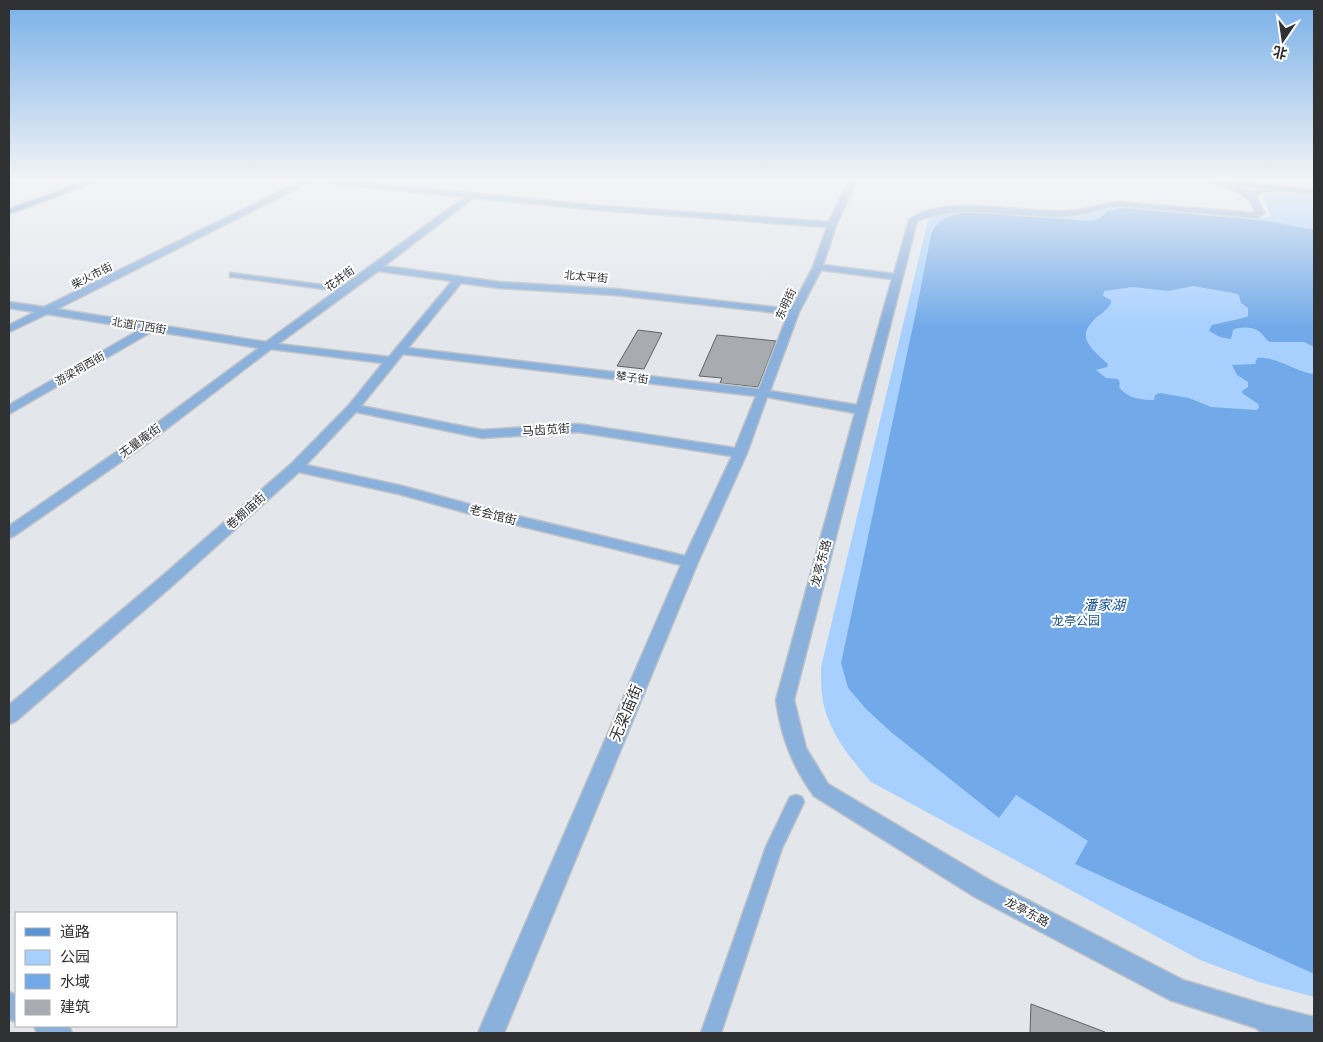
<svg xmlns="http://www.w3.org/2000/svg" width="1323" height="1042" viewBox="0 0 1323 1042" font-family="'DejaVu Sans','Noto Sans SC',sans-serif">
  <rect width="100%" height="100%" fill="#e3e7ec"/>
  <path fill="#a8d0ff" d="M1270 191 1314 194V997L1259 982 1200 960 871 782C850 758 830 734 823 702 821 691 821 679 821 667L928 220C952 199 1044 218 1077 217 1095 214 1110 206 1128 205L1265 218 1271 216 1263 195Z"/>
  <path fill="#72aae9" d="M1122 208 1268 221 1314 230V347L1304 342H1270C1265 339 1265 337 1261 333 1255 327 1241 326 1233 330L1231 339 1220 337 1209 331 1212 325 1243 318 1248 316V308L1241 303 1239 295 1234 293 1193 286 1168 291 1133 287 1104 291 1103 296 1111 300V303C1108 309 1102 313 1097 317 1074 337 1091 348 1108 364L1107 367 1096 370 1106 378 1118 379 1120 383 1119 387C1127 398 1141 400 1154 400L1155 395 1160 393 1189 398 1211 407 1256 410 1259 408 1258 404 1242 393V391L1248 387V382L1237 375 1232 365 1255 364 1257 358C1277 356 1294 371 1314 374V974L1075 864 1088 841 1016 795 999 818 891 732 866 709 848 688 841 663 917 307 931 235 935 226 945 218 961 213H989L1087 221 1099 219 1108 211Z"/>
  <g fill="#a8acb0" stroke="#606468">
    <polygon points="638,330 662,333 644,369 617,366"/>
    <polygon points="717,335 776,341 758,387 720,383 722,378 699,376"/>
    <polygon points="1031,1004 1105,1032 1105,1033 1030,1033"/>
  </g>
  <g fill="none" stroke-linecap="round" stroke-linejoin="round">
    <g stroke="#bfc3c7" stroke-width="3">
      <g id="lane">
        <polygon points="230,273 347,288 351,290 347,292 233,277 230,277"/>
        <polygon points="796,795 802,797 804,802 782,848 721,1033 701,1033 766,847 790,797"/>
      </g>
    </g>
    <g stroke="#bfc3c7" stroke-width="3">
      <g id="street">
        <path d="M301 181H312L57 309 266 342 465 197 326 183 322 181H352L599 206 829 222 849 181H857L836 225 823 265 894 274 909 220C941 193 1028 214 1069 211 1085 211 1101 203 1118 202L1255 213C1251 193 1231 188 1212 184V181L1239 185 1250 192 1264 188H1291V192H1264L1256 195 1264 213 1257 218 1118 206C1101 208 1085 215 1069 216 1017 220 966 201 917 221L794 700 806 748 828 784 991 881 1183 980 1266 1005 1314 1017V1033H1262L1256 1028 1170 1000 975 897 814 796C792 766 781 736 776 700L855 413 767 397 747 453 698 562 504 1033H478L681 565 467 513 399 494 299 472 172 586 16 721 9 724V705L160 578 291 464 349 405 383 363 271 349 148 443 14 536 9 538V526L138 437 259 348 153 331 9 414V405L141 329 47 314 9 332V325L35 312 9 308V302L44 307ZM473 198 599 210 827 227 813 267 791 309 615 289 499 282 384 266ZM821 270 892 279 857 405 770 391 799 312ZM378 271 452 281 389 357 278 344ZM461 283 499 288 615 295 788 314 759 389 408 348ZM403 354 756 396 735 448 578 424 482 430 361 406ZM356 412 482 438 578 432 732 456 685 556 476 506 402 486 306 465Z"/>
        <polygon points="9,992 16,995 16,1022 9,1019"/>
        <polygon points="34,1026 69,1026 72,1033 37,1033"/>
      </g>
    </g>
    <g stroke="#bfc3c7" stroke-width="3">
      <g id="secondary">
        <polygon points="86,181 98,181 9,214 9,209"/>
        <polygon points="1205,181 1234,181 1314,190 1314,194 1209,183"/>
      </g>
    </g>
    <use href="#lane" fill="#8ab0dc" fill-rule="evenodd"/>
    <use href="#street" fill="#8ab0dc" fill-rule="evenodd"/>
    <use href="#secondary" fill="#5994d5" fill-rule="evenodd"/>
  </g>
  <linearGradient id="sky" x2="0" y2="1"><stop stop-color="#79b0e8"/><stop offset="0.55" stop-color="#f2f4f6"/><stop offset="1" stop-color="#f2f4f6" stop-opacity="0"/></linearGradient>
  <rect width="1323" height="327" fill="url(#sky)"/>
  <g text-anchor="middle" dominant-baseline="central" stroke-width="4" stroke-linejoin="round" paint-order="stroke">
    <g font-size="11" fill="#303133" stroke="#fff">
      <text transform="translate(92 276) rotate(-27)">柴火市街</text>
      <text transform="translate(586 277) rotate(5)">北太平街</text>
      <text transform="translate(340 279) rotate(-36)">花井街</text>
      <text transform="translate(786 304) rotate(-65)">东明街</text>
      <text transform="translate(139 326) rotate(9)">北道门西街</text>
      <text transform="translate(80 369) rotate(-30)">游梁祠西街</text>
      <text transform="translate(632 378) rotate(7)">辇子街</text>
    </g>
    <g font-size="12" fill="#303133" stroke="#fff">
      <text transform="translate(546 430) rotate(-4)">马齿苋街</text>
      <text transform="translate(140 441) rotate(-36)">无量庵街</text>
      <text transform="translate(246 511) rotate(-42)">卷棚庙街</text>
      <text transform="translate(493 515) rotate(14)">老会馆街</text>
      <text transform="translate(821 563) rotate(-75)">龙亭东路</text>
      <text transform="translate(1027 912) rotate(28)">龙亭东路</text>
    </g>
    <g font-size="12" fill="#1a538d" stroke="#fff">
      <text x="1076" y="621">龙亭公园</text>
    </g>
    <g font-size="14" font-style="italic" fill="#16508a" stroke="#fff">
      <text x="1104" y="605">潘家湖</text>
    </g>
    <g font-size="15" fill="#303133" stroke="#fff">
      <text transform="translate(626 713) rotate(-67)">无梁庙街</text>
    </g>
  </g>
  <rect width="1323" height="1042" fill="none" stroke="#303133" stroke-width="20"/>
  <rect x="15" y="912" width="162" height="115" fill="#ffffff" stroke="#acadad"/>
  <rect x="25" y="928" width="25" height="8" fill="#5994d5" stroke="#acadad"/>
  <text x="60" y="937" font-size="15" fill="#303133">道路</text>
  <rect x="25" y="950" width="25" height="15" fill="#a8d0ff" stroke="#acadad"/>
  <text x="60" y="962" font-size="15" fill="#303133">公园</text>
  <rect x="25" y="974" width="25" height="15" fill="#72aae9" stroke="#acadad"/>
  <text x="60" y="987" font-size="15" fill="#303133">水域</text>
  <rect x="25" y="1000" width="25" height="15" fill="#a8acb0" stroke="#acadad"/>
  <text x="60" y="1012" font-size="15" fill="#303133">建筑</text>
  <g transform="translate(1283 40) rotate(193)" stroke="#ffffff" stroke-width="4" paint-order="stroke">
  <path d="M0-4L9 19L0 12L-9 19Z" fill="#303133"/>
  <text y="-8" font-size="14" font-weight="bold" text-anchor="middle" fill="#303133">北</text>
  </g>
</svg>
